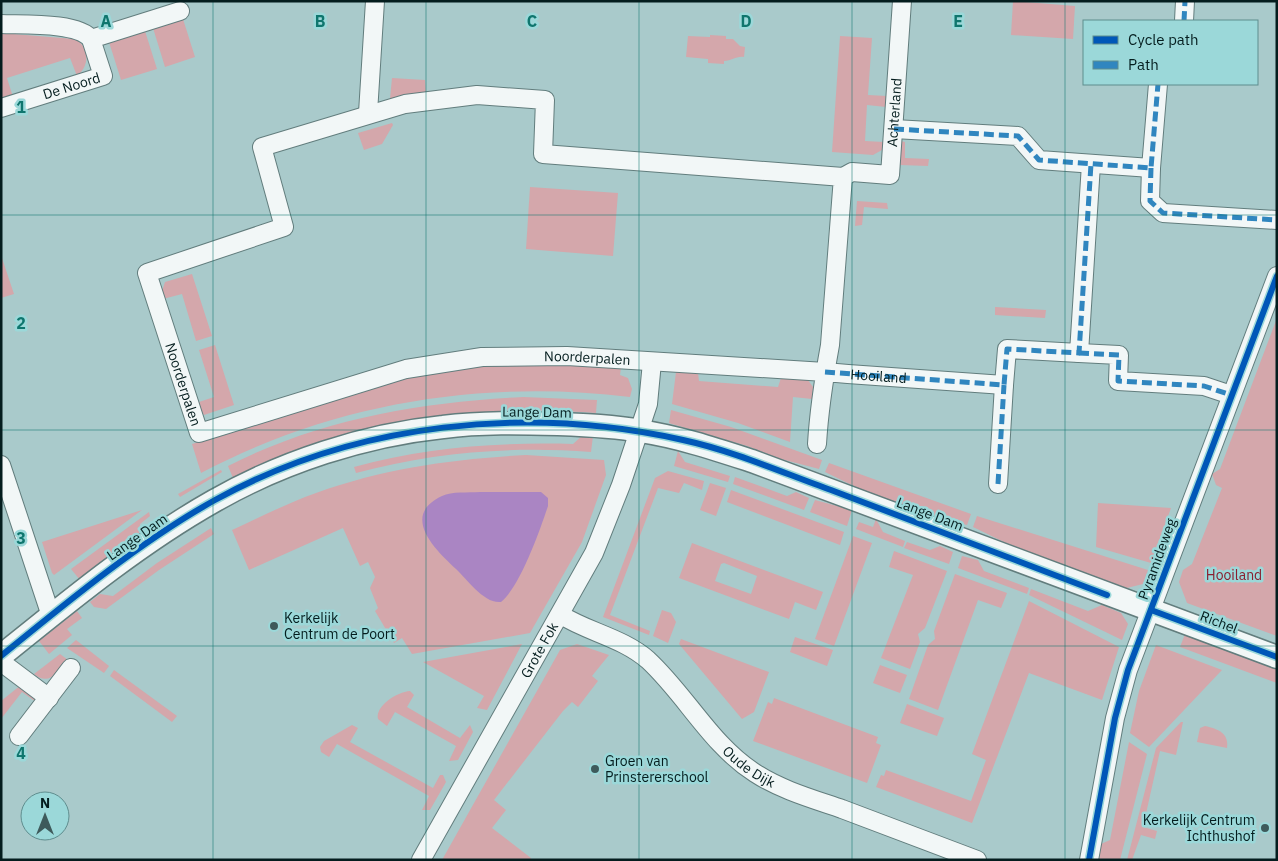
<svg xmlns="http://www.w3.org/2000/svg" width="1278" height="861" viewBox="0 0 1278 861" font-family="'IBM Plex Sans',sans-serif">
  <rect width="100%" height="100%" fill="#a9cacb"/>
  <g fill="#d4a7ab" fill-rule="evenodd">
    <polygon points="1013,1 1075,6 1073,39 1011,35"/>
    <polygon points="183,19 195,57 165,67 153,28"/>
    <polygon points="145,31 157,69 121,80 109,42"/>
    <path d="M1 33 75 39C90 47 90 66 77 76L70 58 7 78 13 97 1 99Z"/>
    <path d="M710 35 726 36V39H733L740 46 745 47 744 57C736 56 732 61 724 61V64L708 63V59L686 57 688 36 710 37Z"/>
    <polygon points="840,36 872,38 868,95 887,96 886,107 867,105 865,141 884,142 882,150 873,155 832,152"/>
    <polygon points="392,78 425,80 426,92 390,99"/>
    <polygon points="392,123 393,125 382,144 364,150 358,133"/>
    <polygon points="901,141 905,142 905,158 929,159 928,166 900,165"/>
    <polygon points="530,187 618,193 613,256 526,249"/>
    <polygon points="857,201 887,203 888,209 864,207 862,225 855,226"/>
    <polygon points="1,255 14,294 1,298"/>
    <polygon points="192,274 212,336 196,341 182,294 163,299 162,291 165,282"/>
    <polygon points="995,307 1046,310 1045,318 995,315"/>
    <polygon points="1277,318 1277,636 1187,603 1179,582 1183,570 1192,564 1222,488 1216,485 1212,474 1220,469"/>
    <polygon points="215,345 234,405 204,415 196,403 214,397 199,350"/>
    <path d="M544 363 621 368 620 375 628 378 632 389 630 397C482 379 333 403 201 473L192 444 413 376 456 368Z"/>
    <polygon points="676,372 698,373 699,381 778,387 781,378 808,380 813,387 812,399 793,397 790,442 738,423 672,404"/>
    <path d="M523 397 597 400 596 413C527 408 459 411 391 424L263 464 233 478 228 466C320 419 421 402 523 397Z"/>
    <polygon points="671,410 731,427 822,460 819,469 781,459 747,446 672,424 669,423"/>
    <path d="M583 435 593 436 591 452C512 446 434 452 356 473L354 467C426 447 499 442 573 444Z"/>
    <polygon points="678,451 685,462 730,476 728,482 674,466"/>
    <path d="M526 455 604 460 606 475 582 542 530 633 412 654 402 638 394 643 375 611 378 608 370 588 375 577 368 562 360 566 343 528 249 570 232 530C260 517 288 503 316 493 385 468 454 459 526 455Z"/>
    <polygon points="829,463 971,514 967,525 933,516 864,491 825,472"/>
    <polygon points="221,470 222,472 180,497 178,494"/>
    <polygon points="668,471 704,481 702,490 684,483 679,493 658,488 610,615 650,631 649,635 603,617 655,478"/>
    <polygon points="735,477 787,496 796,492 809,498 804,510 733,484"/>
    <polygon points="710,483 726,488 716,516 700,510"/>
    <polygon points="731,490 844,532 840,545 727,502"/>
    <polygon points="815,500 852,510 847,526 810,512"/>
    <polygon points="1098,503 1171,508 1151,563 1096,547"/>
    <polygon points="142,510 54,575 52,573 42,542"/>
    <polygon points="149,512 150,516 140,524 139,535 80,580 71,569"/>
    <polygon points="977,516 1148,570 1143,584 1127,588 1115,586 1008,544 973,527"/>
    <polygon points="876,519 883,532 905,541 903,547 856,529 859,522 873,527"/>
    <polygon points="211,528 214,534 159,570 106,609 94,607 90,602 100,594 113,596 157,563"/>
    <polygon points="853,536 872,543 834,646 815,639"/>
    <polygon points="907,542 930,550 940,546 953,552 949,564 904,548"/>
    <path d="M692 543 823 592 816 610 795 602 789 619 679 578ZM724 563 757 576 751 594 715 581 721 564Z"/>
    <polygon points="894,551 947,571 925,628 918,634 920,642 910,669 881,658 913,575 889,567"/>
    <polygon points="962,556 978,560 984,571 1029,588 1027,594 958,568"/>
    <polygon points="955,574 1007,593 1001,608 978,600 938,710 909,699 928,645 935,639 934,631"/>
    <polygon points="1031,589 1088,611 1102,605 1121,613 1128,624 1122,640 1029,595"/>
    <polygon points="1029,601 1119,647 1102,700 1029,673 972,823 876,787 881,775 884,776 886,770 971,801 986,760 972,754"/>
    <polygon points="662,610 671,613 676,622 668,643 653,636"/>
    <polygon points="77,611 82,618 67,629 72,635 49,654 39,641"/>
    <polygon points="1185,634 1277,669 1277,683 1180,647"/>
    <polygon points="795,637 833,650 827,666 790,652"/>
    <polygon points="681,639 769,672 754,712 742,719 679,644"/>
    <polygon points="76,640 109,666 104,673 67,648"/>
    <polygon points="522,644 487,710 477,708 484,696 423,662"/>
    <polygon points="577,644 609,655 592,676 598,681 578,707 572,702 563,711 494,800 506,810 492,828 531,858 530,860 442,860 560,650"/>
    <polygon points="1156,645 1222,670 1149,747 1130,733 1139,691"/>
    <path d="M60 654 68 660C59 671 49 687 34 674Z"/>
    <polygon points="880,665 907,675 900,693 873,683"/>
    <polygon points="114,670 177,716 172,722 110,676"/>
    <polygon points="21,685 36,699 36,702 22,692 1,719 1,701"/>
    <path d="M410 691 414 695 407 707 460 738 470 725 473 732 458 760 449 761 456 746 395 712 387 726 378 719C375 706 397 692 410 691Z"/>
    <polygon points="774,698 878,737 876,743 881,745 867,783 753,741 768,702 772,704"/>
    <polygon points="907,704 944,718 937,736 900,723"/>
    <polygon points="1181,722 1183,722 1176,755 1160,751 1143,827 1157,831 1155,839 1141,835 1132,860 1127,860 1156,748"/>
    <polygon points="352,725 358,728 350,742 433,788 440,775 443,775 446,782 430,810 422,810 429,796 337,744 329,757 321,752 320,747 324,741"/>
    <path d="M1205 726C1218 729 1229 733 1227 748L1197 742 1200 728Z"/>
    <polygon points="1129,742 1147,754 1120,860 1099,860 1101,844 1110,840"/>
  </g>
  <path fill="#aa85c3" d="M480 492H541L548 498V506C540 530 520 587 501 602 484 604 467 579 456 569 437 551 399 516 442 496 452 491 468 493 480 492Z"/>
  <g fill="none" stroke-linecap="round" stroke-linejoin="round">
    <g stroke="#627d7d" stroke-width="20">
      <g id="minor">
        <polyline points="1184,21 1185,1"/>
        <path d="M1 24C23 25 78 22 91 39"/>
        <path id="s1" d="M1 108 103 76 91 39 180 11"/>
        <polyline points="368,113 375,1"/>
        <polyline points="894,129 1018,136 1039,160 1151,168 1158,84"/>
        <polyline points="1151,168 1150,201 1163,213 1277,220"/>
        <path id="s2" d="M843 177 852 172 890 175 902 1"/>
        <polyline points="1079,353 1119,355 1118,381 1204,386 1231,395"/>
        <path id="s3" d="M817 444C819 410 824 378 830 345L843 177 543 154 545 100 477 95 405 104 262 147 284 227 147 273 199 433 406 369 482 357 567 356 825 372 848 374 1004 385 1007 349 1079 353 1091 164"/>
        <polyline points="1,465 51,616"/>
        <polyline points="998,484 1004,385"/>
        <path id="s4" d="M561 615C588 632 623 638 648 660 686 695 711 745 755 773 781 790 813 799 842 809 887 826 932 843 977 860"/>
        <polyline points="1,662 49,698"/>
        <polyline points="19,736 71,668"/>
        <path id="s5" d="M421 860 594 553 621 485 648 404 652 362"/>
        <polyline points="1089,860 1115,718 1128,670 1277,276"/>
      </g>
    </g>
    <g stroke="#627d7d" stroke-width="25">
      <path id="tertiary" d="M1 656C69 601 138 544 214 501 282 462 365 435 443 427 482 422 520 423 558 424 586 425 614 426 640 431 679 437 715 449 752 461L1277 657"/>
    </g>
    <use href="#minor" stroke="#f2f7f7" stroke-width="18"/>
    <use href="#tertiary" stroke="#f2f7f7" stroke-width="22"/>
    <g stroke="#3086bf" stroke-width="5" stroke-dasharray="10 5" stroke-linecap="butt">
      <polyline points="1184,21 1185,1"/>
      <polyline points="894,129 1018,136 1039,160 1151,168 1158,84"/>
      <polyline points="1151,168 1150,201 1163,213 1277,220"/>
      <polyline points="1079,353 1119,355 1118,381 1204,386 1231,395"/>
      <polyline points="825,372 1004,385 1007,349 1079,353 1091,164"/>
      <polyline points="998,484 1004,385"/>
    </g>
    <g stroke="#9bd8d9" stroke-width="9">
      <g id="cycleway">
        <polyline points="1151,610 1277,657"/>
        <path d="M1 656C67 602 141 541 215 500 356 422 527 405 683 440 734 451 783 473 831 490 924 525 1015 560 1107 595"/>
        <polyline points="1089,860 1115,718 1128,670 1277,276"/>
      </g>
    </g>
    <use href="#cycleway" stroke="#0057b8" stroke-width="6"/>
  </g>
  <path fill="none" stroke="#0f766e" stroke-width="1" stroke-opacity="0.55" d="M213 1V860M426 1V860M639 1V860M852 1V860M1065 1V860M1 215H1277M1 430H1277M1 646H1277"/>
  <g fill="#3e5a5b" stroke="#9bd8d9" stroke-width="2">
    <circle cx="274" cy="626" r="5"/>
    <circle cx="595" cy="769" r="5"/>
    <circle cx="1265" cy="828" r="5"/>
  </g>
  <g text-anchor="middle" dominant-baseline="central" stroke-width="5" stroke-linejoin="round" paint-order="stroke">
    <g font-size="14" fill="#041d1e" stroke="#9bd8d9">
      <text stroke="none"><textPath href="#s1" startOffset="74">De Noord</textPath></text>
      <text stroke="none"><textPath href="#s2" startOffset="111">Achterland</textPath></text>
      <text stroke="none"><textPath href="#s3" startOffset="1708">Noorderpalen</textPath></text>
      <text stroke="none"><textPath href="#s3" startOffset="2000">Hooiland</textPath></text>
      <text stroke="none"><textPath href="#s3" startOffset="1258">Noorderpalen</textPath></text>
      <text transform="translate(537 412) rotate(1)">Lange Dam</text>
      <text transform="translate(930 514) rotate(21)">Lange Dam</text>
      <text transform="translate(137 537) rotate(-35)">Lange Dam</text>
      <text transform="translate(1157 559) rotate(-70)">Pyramideweg</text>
      <text transform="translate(1219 622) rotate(21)">Richel</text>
      <text stroke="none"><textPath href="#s5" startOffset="241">Grote Fok</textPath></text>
      <text stroke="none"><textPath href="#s4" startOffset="246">Oude Dijk</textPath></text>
    </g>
    <g font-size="14" fill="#8a1f30" stroke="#9bd8d9">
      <text x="1234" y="575">Hooiland</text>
    </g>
    <g font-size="14" fill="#041d1e" stroke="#9bd8d9" text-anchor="start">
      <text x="284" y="618">Kerkelijk<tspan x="284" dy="16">Centrum de Poort</tspan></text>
      <text x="605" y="761">Groen van<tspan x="605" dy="16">Prinstererschool</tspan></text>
      <text x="1255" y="820" text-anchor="end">Kerkelijk Centrum<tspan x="1255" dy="16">Ichthushof</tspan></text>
    </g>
  </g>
  <g font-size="16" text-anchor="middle" font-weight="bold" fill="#0f766e" stroke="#9bd8d9" stroke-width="5" stroke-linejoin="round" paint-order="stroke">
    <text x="106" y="27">A</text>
    <text x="320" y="27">B</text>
    <text x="532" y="27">C</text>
    <text x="746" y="27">D</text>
    <text x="958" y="27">E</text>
    <text x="21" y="113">1</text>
    <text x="21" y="329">2</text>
    <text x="21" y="544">3</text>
    <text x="21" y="759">4</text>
  </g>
  <rect width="1278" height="861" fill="none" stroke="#041d1e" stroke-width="5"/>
  <rect x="1083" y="20" width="175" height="65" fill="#9bd8d9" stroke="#5f8d8e"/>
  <rect x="1093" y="36" width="25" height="8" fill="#0057b8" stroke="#5f8d8e"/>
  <text x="1128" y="45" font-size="15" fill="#041d1e">Cycle path</text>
  <rect x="1093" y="61" width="25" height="8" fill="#3086bf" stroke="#5f8d8e"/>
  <text x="1128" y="70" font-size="15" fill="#041d1e">Path</text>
  <g transform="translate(45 816)"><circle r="24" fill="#9bd8d9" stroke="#5f8d8e"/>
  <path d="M0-4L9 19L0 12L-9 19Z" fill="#3e5a5b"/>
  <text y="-8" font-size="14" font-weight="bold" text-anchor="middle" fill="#041d1e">N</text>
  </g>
</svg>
